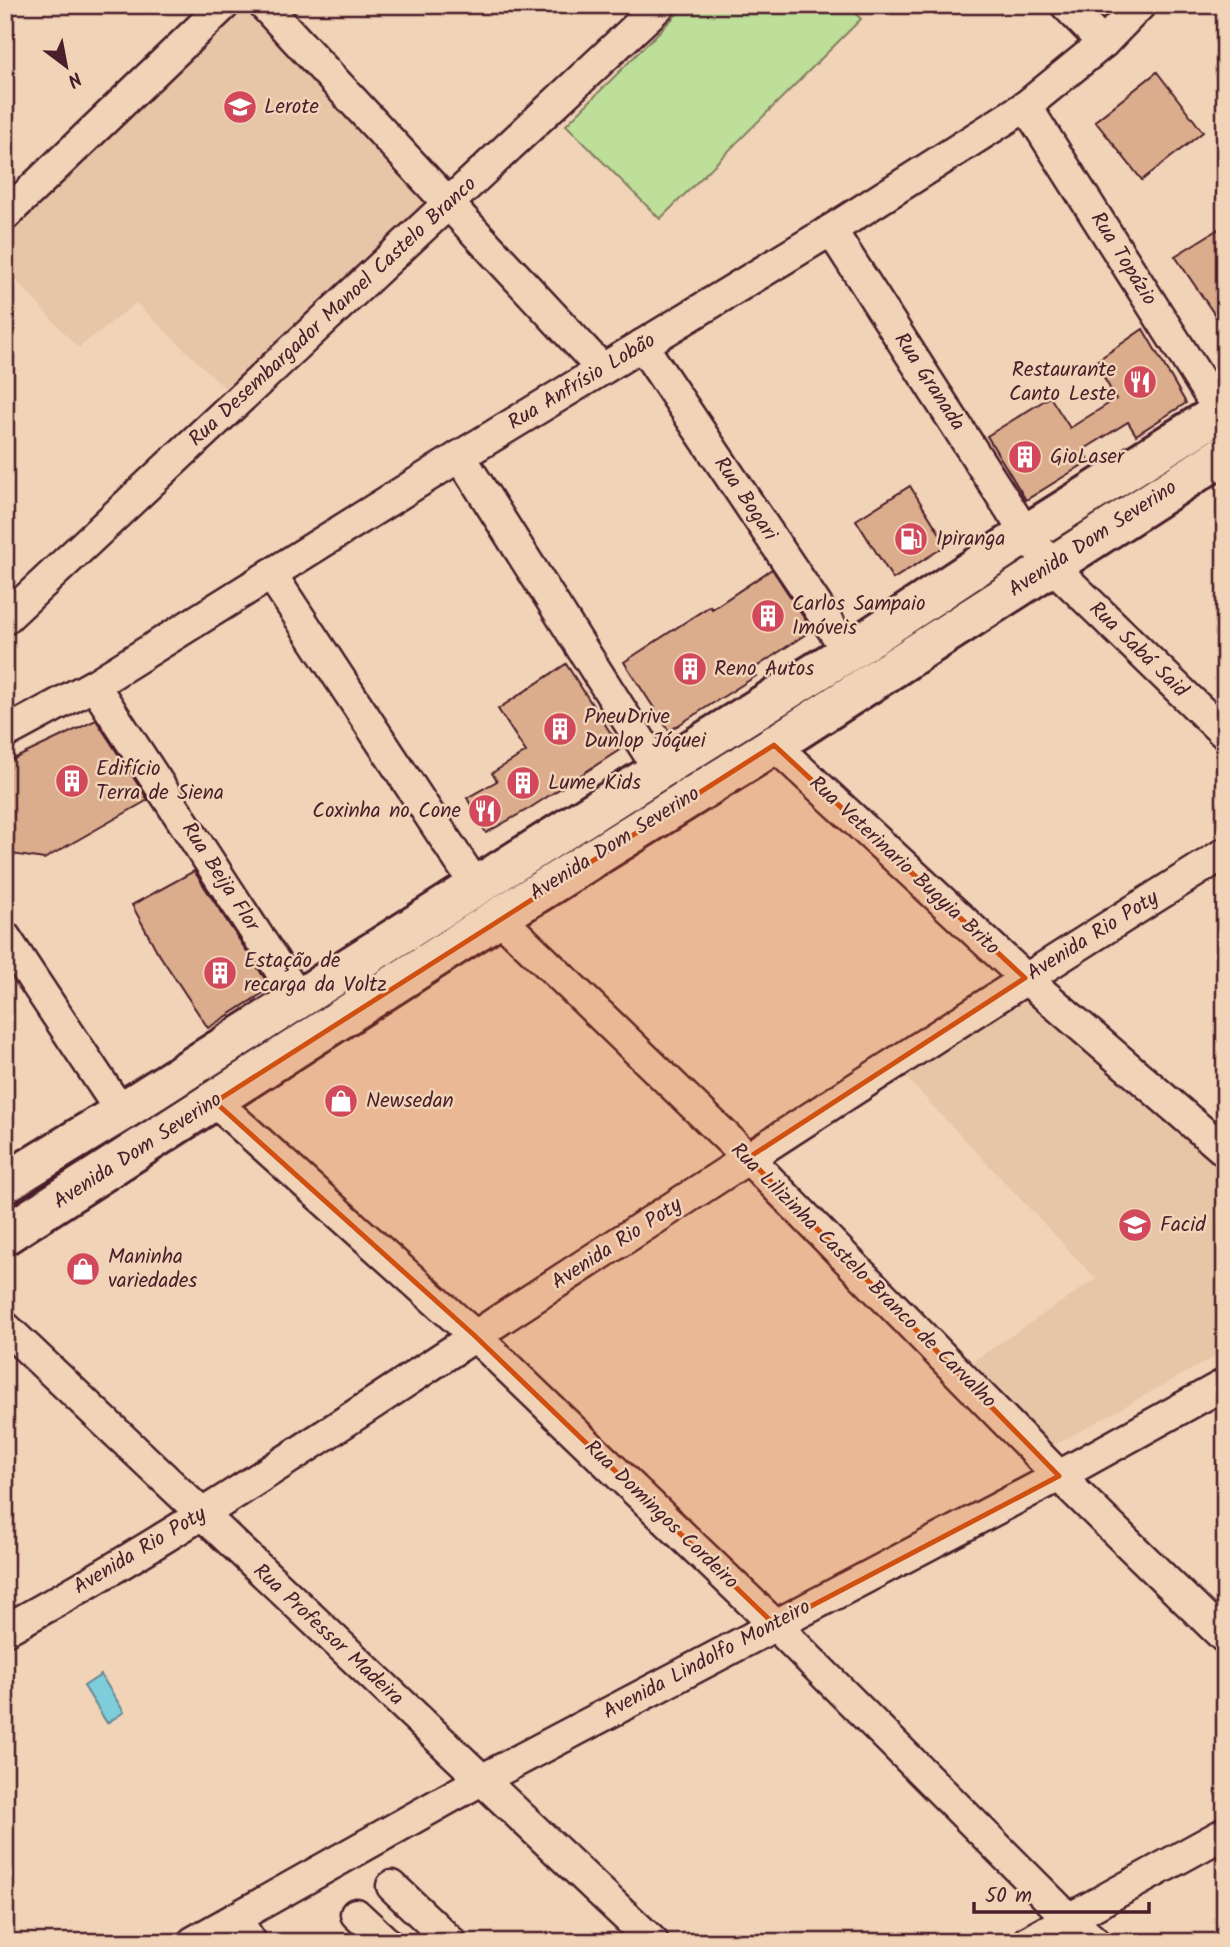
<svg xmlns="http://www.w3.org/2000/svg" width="1230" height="1947" viewBox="0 0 1230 1947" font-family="Kalam,sans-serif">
  <rect width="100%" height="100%" fill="#f1d3b7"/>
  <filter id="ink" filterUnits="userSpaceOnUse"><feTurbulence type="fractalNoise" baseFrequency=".0143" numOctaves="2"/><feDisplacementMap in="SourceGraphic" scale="14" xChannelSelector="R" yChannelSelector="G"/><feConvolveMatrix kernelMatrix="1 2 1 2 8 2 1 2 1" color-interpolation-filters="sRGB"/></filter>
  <g filter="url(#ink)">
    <g fill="#e7c5a7">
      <polygon points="247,7 431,208 225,388 136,303 78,348 5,268 5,238"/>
      <polygon points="1028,993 1225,1170 1225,1351 1053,1446 967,1365 1096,1279 901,1072"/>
    </g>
    <polygon fill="#bddf99" stroke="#847f62" stroke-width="2" points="686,5 847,5 861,19 660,219 566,125"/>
    <polygon fill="#7ecdda" stroke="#698794" stroke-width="2" points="101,1675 124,1712 107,1723 84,1686"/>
    <g fill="#dbad8d" stroke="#4a1f2b" stroke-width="2">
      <polygon points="1157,72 1203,132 1142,180 1095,121"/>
      <polygon points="1225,225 1225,330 1175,256"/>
      <polygon points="1143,329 1186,403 1136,435 1128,422 1083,450 1089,461 1026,500 987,436 1050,397 1070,428 1116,399 1095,362"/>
      <polygon points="910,486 947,545 893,579 856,520"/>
      <polygon points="772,569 812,630 752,670 756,676 669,731 624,662 710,606 712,609"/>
      <polygon points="566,664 621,749 530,808 486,833 467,798 497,781 492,773 526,752 498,709"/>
      <polygon points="96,720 148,800 44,859 5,853 5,763"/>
      <polygon points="194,871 271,988 208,1028 157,951 132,905"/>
    </g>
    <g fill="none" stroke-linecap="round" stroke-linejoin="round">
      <g stroke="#4a1f2b" stroke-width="35">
        <g id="minor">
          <polyline points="264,5 602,369"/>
          <polyline points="1066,5 1103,43"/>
          <polyline points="1026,106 1220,412"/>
          <polyline points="5,215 224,5"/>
          <polyline points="831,230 1026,534 1052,566 1225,734"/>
          <polyline points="642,345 848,652"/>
          <polyline points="460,456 659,770"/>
          <polyline points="271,574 476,886"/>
          <polyline points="5,619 660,5"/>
          <polyline points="94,685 299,999"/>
          <polyline points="5,733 94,685 460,456 831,230 1026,106 1103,43 1140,5"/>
          <polyline points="774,745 1025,978 1225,1151"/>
          <polyline points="499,917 748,1158 1059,1476 1225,1638"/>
          <polyline points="5,937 121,1112"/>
          <polyline points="215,1102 475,1336 775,1625 1069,1919 1095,1942"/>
          <path d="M5 1327C220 1533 438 1736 653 1942"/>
          <path d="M5 1630C175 1538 336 1427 498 1321 739 1164 981 1006 1225 853"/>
          <polyline points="392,1886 451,1942"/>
          <polyline points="356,1914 386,1942"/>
          <polyline points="236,1918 251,1942"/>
          <polyline points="193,1942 483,1779 1059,1476 1225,1384"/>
          <polyline points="1027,1942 1225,1833"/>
        </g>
      </g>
      <g stroke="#4a1f2b" stroke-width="44">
        <g id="major">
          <polyline points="5,1183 121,1112 659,770 848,652 1026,534 1225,409"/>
          <polyline points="5,1235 499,917 774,745 1225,454"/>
        </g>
      </g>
      <use href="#minor" stroke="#f1d3b7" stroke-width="30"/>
      <use href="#major" stroke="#f1d3b7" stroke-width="38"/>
    </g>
  </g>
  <path fill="#d05011" fill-opacity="0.2" stroke="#d05011" stroke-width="5" stroke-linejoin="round" d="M774 745 1025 978 748 1158 1059 1476 775 1625 475 1336 215 1102Z"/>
  <defs>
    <g id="school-disc" transform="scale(1.75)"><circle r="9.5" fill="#d1495b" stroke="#f1d3b7"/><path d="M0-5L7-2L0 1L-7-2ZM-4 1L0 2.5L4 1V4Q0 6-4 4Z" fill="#fff"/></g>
    <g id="restaurant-disc" transform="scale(1.75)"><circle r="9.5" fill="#d1495b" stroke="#f1d3b7"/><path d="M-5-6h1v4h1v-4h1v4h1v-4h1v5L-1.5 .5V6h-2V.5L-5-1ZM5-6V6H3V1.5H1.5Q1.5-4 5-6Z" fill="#fff"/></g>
    <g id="building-disc" transform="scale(1.75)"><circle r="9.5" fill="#d1495b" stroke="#f1d3b7"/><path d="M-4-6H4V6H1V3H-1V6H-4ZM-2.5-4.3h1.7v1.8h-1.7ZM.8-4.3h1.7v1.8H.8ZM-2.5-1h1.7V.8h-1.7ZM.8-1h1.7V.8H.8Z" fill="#fff"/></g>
    <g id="fuel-disc" transform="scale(1.75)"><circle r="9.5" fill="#d1495b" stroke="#f1d3b7"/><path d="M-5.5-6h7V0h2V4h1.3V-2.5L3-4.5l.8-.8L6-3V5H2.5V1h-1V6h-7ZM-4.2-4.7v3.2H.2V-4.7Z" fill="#fff"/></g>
    <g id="shop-disc" transform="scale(1.75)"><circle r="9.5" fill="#d1495b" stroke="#f1d3b7"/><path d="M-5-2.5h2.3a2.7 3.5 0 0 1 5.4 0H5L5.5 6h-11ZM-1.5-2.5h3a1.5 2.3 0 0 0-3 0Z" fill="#fff"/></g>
    <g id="university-disc" transform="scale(1.75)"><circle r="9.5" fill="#d1495b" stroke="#f1d3b7"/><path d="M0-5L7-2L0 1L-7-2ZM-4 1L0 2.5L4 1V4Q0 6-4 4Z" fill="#fff"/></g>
  </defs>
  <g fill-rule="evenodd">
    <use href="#school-disc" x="240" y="107"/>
    <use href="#restaurant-disc" x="1140" y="382"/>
    <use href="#building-disc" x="1025" y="457"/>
    <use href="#fuel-disc" x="911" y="539"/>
    <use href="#building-disc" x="768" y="616"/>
    <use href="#building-disc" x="690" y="669"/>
    <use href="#building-disc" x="560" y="729"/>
    <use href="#building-disc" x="72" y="781"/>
    <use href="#building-disc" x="523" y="783"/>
    <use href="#restaurant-disc" x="485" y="811"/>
    <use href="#building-disc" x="220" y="973"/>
    <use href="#shop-disc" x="341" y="1101"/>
    <use href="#university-disc" x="1135" y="1225"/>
    <use href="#shop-disc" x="83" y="1269"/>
  </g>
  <g text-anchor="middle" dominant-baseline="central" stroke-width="5" stroke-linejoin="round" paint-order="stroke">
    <g font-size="21" fill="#4a1f2b" stroke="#f1d3b7" text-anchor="start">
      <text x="264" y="107">Lerote</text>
      <text x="1116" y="370" text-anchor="end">Restaurante<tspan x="1116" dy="24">Canto Leste</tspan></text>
      <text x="1050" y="457">GioLaser</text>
      <text x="936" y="539">Ipiranga</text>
      <text x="792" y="604">Carlos Sampaio<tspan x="792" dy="24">Imóveis</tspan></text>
      <text x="714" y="669">Reno Autos</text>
      <text x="584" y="717">PneuDrive<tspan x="584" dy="24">Dunlop Jóquei</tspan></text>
      <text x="96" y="769">Edifício<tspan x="96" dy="24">Terra de Siena</tspan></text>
      <text x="548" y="783">Lume Kids</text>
      <text x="461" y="811" text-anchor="end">Coxinha no Cone</text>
      <text x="244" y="961">Estação de<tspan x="244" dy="24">recarga da Voltz</tspan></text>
      <text x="366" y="1101">Newsedan</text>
      <text x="1160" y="1225">Facid</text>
      <text x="108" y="1257">Maninha<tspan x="108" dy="24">variedades</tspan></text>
    </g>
    <g font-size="21" fill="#4a1f2b" stroke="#f1d3b7">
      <text transform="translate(1123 259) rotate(58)">Rua Topázio</text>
      <text transform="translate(333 312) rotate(-43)">Rua Desembargador Manoel Castelo Branco</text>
      <text transform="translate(582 382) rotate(-31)">Rua Anfrísio Lobão</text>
      <text transform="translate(929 382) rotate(57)">Rua Granada</text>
      <text transform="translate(745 499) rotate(56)">Rua Bogari</text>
      <text transform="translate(1093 539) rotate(-33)">Avenida Dom Severino</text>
      <text transform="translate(1138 650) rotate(44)">Rua Sabá Said</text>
      <text transform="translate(615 844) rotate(-32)">Avenida Dom Severino</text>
      <text transform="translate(904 866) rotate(43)">Rua Veterinario Bugyia Brito</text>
      <text transform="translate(220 877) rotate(57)">Rua Beija Flor</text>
      <text transform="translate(1093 936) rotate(-32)">Avenida Rio Poty</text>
      <text transform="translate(138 1151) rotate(-33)">Avenida Dom Severino</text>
      <text transform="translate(617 1244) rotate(-33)">Avenida Rio Poty</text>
      <text transform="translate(863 1276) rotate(45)">Rua Lilizinha Castelo Branco de Carvalho</text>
      <text transform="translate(661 1515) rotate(44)">Rua Domingos Cordeiro</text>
      <text transform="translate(140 1551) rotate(-31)">Avenida Rio Poty</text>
      <text transform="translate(328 1635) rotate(43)">Rua Professor Madeira</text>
      <text transform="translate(707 1660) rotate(-28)">Avenida Lindolfo Monteiro</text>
    </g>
  </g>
  <rect width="1230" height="1947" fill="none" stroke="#f1d3b7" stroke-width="28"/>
  <rect x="14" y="14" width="1202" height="1919" fill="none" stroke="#4a1f2b" stroke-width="2.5" filter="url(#ink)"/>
  <g transform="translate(66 66) rotate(148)" stroke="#f1d3b7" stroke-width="5" paint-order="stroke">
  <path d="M0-5L12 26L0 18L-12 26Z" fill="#4a1f2b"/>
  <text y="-10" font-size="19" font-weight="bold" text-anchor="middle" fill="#4a1f2b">N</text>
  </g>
  <path d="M974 1902v10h175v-10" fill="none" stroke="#4a1f2b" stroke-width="3.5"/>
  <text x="985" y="1902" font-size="21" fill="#4a1f2b" stroke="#f1d3b7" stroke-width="5" paint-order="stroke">50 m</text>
</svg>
